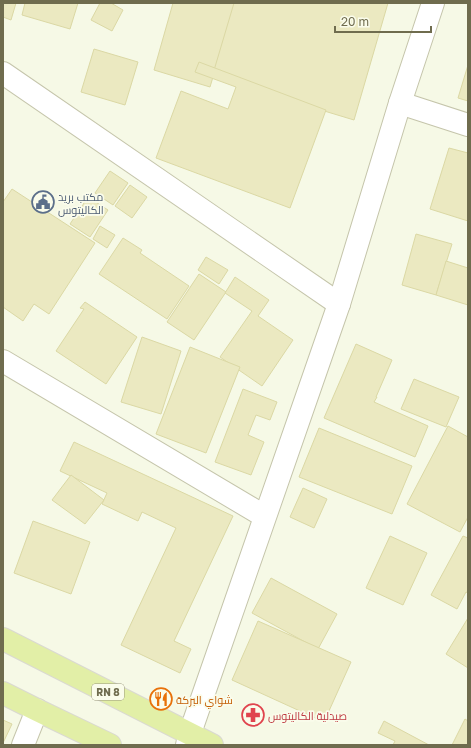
<svg xmlns="http://www.w3.org/2000/svg" width="471" height="748" viewBox="0 0 471 748" font-family="'Golos Text',Cairo,sans-serif">
  <rect width="100%" height="100%" fill="#f6f9e6"/>
  <g fill="#ebe9c1" stroke="#dbd8a4">
    <polygon points="3,3 16,3 11,20 3,17"/>
    <polygon points="25,3 78,3 70,29 22,15"/>
    <polygon points="100,3 111,3 123,10 112,31 91,20"/>
    <polygon points="173,3 235,3 210,87 154,70"/>
    <polygon points="234,3 388,3 354,120 212,77"/>
    <polygon points="94,49 138,62 125,105 81,92"/>
    <polygon points="199,62 326,110 290,208 156,158 181,91 228,109 236,87 195,72"/>
    <polygon points="468,65 468,101 458,98"/>
    <polygon points="449,148 468,153 468,221 430,209"/>
    <polygon points="110,171 128,183 113,205 95,193"/>
    <polygon points="130,185 147,197 132,218 115,206"/>
    <polygon points="12,189 95,243 49,314 34,304 23,321 3,307 3,202"/>
    <polygon points="88,197 108,210 90,237 70,224"/>
    <polygon points="100,226 115,235 107,248 93,239"/>
    <polygon points="416,234 452,244 436,295 402,285"/>
    <polygon points="123,238 142,250 140,253 189,286 167,319 99,274"/>
    <polygon points="206,257 228,270 219,284 198,270"/>
    <polygon points="446,261 468,268 468,305 436,295"/>
    <polygon points="199,274 226,292 194,340 167,322"/>
    <polygon points="235,277 269,300 258,316 293,340 262,386 220,357 252,311 225,293"/>
    <polygon points="85,302 137,337 106,384 56,351 84,309 80,308"/>
    <polygon points="142,337 181,351 161,414 121,402"/>
    <polygon points="356,344 392,360 376,397 377,397 374,402 428,426 415,457 324,418"/>
    <polygon points="190,347 240,367 206,453 156,434"/>
    <polygon points="414,379 459,397 446,427 401,409"/>
    <polygon points="243,389 277,402 270,420 256,415 248,435 264,442 251,475 215,462"/>
    <polygon points="448,426 468,437 468,517 460,532 407,504"/>
    <polygon points="319,428 412,466 392,514 299,477"/>
    <polygon points="74,442 233,516 174,641 191,649 180,673 121,645 176,528 142,512 138,521 102,504 107,493 60,471"/>
    <polygon points="71,475 104,500 85,524 52,500"/>
    <polygon points="303,488 327,499 314,528 290,517"/>
    <polygon points="33,521 90,542 71,594 14,573"/>
    <polygon points="390,536 427,553 403,605 366,588"/>
    <polygon points="463,536 468,538 468,593 466,592 457,609 431,595"/>
    <polygon points="271,578 337,614 318,649 252,613"/>
    <polygon points="468,618 468,668 446,654"/>
    <polygon points="258,621 351,662 324,722 232,680"/>
    <polygon points="465,719 468,721 468,745 452,745"/>
    <polygon points="3,720 12,724 3,743"/>
    <polygon points="384,721 429,745 393,745 395,741 378,733"/>
  </g>
  <g fill="none" stroke-linecap="round" stroke-linejoin="round">
    <g stroke="#c5c5ab" stroke-width="24">
      <g id="street">
        <polyline points="3,73 339,304"/>
        <polyline points="400,103 468,125"/>
        <polyline points="3,361 264,516"/>
        <polyline points="23,745 37,710"/>
        <polyline points="187,745 190,733 339,304 400,103 433,3"/>
      </g>
    </g>
    <g stroke="#dad9d1" stroke-width="24">
      <g id="primary">
        <polyline points="3,639 212,745"/>
        <polyline points="3,693 37,710 110,745"/>
      </g>
    </g>
    <use href="#street" stroke="#fff" stroke-width="22"/>
    <use href="#primary" stroke="#e2efa7" stroke-width="22"/>
  </g>
  <defs>
    <g id="civic-ring" transform="scale(1.15)"><circle r="9.5" fill="#fafceb" stroke="#5c6f8a" stroke-width="1.5"/><path d="M-.6-6.5H3V-4.5H.6V-3L4-1V1h2V6H-6V1h2V-1L-.6-3ZM-1.2 2.5V6h2.4V2.5Z" fill="#5c6f8a"/></g>
    <g id="restaurant-ring" transform="scale(1.15)"><circle r="9.5" fill="#fafceb" stroke="#e8710a" stroke-width="1.5"/><path d="M-5-6h1v4h1v-4h1v4h1v-4h1v5L-1.5 .5V6h-2V.5L-5-1ZM5-6V6H3V1.5H1.5Q1.5-4 5-6Z" fill="#e8710a"/></g>
    <g id="pharmacy-ring" transform="scale(1.15)"><circle r="9.5" fill="#fafceb" stroke="#e0444e" stroke-width="1.5"/><path d="M-2-6h4v4h4v4h-4v4h-4v-4h-4v-4h4Z" fill="#e0444e"/></g>
  </defs>
  <g fill-rule="evenodd">
    <use href="#civic-ring" x="43" y="202"/>
    <use href="#restaurant-ring" x="161" y="699"/>
    <use href="#pharmacy-ring" x="253" y="715"/>
  </g>
  <g text-anchor="middle" dominant-baseline="central" stroke-width="3.5" stroke-linejoin="round" paint-order="stroke">
    <rect fill="#fafceb" stroke="#99977d" stroke-width="1" x="92" y="684" width="32" height="16" rx="3"/>
    <g font-size="10" font-weight="bold" fill="#6f6c4e">
      <text x="108" y="692">RN 8</text>
    </g>
    <g font-size="11" fill="#4e5e75" stroke="#fafceb" text-anchor="start">
      <text x="58" y="196">مكتب بريد<tspan x="58" dy="13">الكاليتوس</tspan></text>
    </g>
    <g font-size="11" fill="#c56008" stroke="#fafceb" text-anchor="start">
      <text x="176" y="699">شواي البركة</text>
    </g>
    <g font-size="11" fill="#be3a42" stroke="#fafceb" text-anchor="start">
      <text x="268" y="715">صيدلية الكاليتوس</text>
    </g>
  </g>
  <rect width="471" height="748" fill="none" stroke="#6f6c4e" stroke-width="8"/>
  <path d="M335 26v6h96v-6" fill="none" stroke="#6f6c4e" stroke-width="2"/>
  <text x="341" y="26" font-size="12" fill="#6f6c4e" stroke="#fafceb" stroke-width="3" paint-order="stroke">20 m</text>
</svg>
